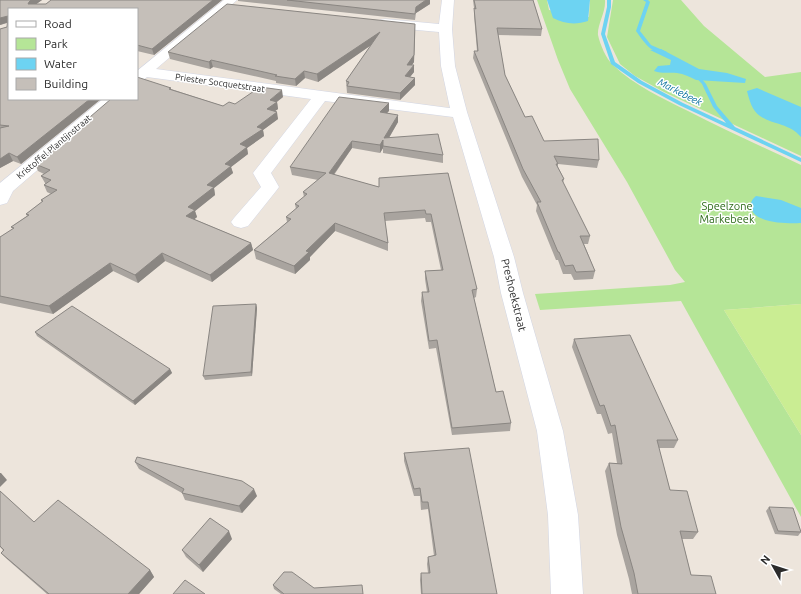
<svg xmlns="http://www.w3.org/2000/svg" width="801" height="594" viewBox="0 0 801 594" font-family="Ubuntu,sans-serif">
  <rect width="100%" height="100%" fill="#ede5dc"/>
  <g fill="#b5e597">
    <path d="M537 0H547L549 10 589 17 590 0H605C606 12 597 25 598 35 600 44 606 59 613 65 635 86 662 98 688 111 725 130 763 147 801 165V304L724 310 801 435V517L681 301 540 310 535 294 670 285 685 282 675 270 627 182 570 89 558 60Z"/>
    <polygon points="613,0 681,0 704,26 765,77 801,72 801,156 664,92 635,76 620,64 607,37"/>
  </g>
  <polygon fill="#caed93" points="801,304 801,435 724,310"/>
  <g fill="#6dd3f2">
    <path d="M547 0H590L588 21C576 25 564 24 553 18Z"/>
    <path d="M661 49 699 69 727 73 746 79 745 83 696 80C690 77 684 74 677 73 669 72 663 74 654 71L658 66 670 65 671 60 650 50Z"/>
    <path d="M757 88 801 107V137C789 123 773 125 760 116 752 111 749 99 747 91Z"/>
    <path d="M756 196 781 200 801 208V223C789 224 756 223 752 210 750 203 751 200 756 196Z"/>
  </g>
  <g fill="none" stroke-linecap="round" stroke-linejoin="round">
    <g fill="#6dd3f2" fill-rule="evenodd">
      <polygon points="607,0 611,0 611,7 605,34 615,62 642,81 683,103 726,123 713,107 702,84 693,74 697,73 706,84 717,106 735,127 801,158 801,162 679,105 638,83 611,64 601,34 607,7"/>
      <path d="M643 0H648L650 2 640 31 651 45 667 52V54C651 54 644 42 636 31L646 2Z"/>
    </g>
    <g stroke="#d2d6e4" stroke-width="1">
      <g id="street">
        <polygon points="224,0 237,0 156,69 449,108 450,108 441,66 439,32 385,27 380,26 379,23 380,20 385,19 439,24 442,0 454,0 452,29 455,66 467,112 514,257 523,293 563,431 578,515 583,594 551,594 548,515 537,431 501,293 494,257 453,117 325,101 271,173 279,187 276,191 248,226 241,228 234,226 231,222 234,218 261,187 253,173 311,99 147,77 142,81 137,82 137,71"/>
        <polygon points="103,99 120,99 13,191 7,203 0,205 0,183"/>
      </g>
    </g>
    <use href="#street" fill="#fff" fill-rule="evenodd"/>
  </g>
  <g fill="#a9a49f">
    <polygon points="0,0 42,0 36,4 46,4 51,0 222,0 154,55 137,51 137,9 9,9 9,99 101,99 21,164 13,161 0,168 0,29 7,27 7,23 0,25"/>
    <polygon points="238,0 430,0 430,4 416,13 415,20 238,1"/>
    <polygon points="473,0 533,0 542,29 541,36 498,35 505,75 525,117 544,141 599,160 597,168 558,164 558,167 564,179 563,183 590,236 588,244 584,244 595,271 593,279 574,280 571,274 563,274 558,260 556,260 536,211 537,205 522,177 473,58 474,51 477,51 474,15 474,8"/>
    <polygon points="415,24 414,62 412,65 414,72 410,77 415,78 415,85 400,100 347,93 346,81 371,45 318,82 305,78 296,86 276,83 276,81 213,67 210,69 170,59 168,52"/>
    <polygon points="171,88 171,89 223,106 235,104 283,97 277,102 278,109 275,111 278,119 263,130 264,136 247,148 248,154 231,167 233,173 214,188 215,195 195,211 197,217 194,219 251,243 253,250 212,282 165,261 138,283 113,271 53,314 0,303 0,237 13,229 11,227 27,216 26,214 42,202 41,200 51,194 47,192 44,185 45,184 45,183 41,176 44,174 38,171 35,164"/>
    <polygon points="389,111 387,113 398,122 389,138 443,155 443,163 383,153 383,148 380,153 352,148 334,175 379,187 448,173 477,289 476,297 474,298 496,392 511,423 510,431 452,435 436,348 429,349 421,301 422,292 427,292 425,279 425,271 441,270 431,222 426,222 425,218 385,221 388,243 388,251 335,231 310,257 310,260 295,274 256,259 254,250 287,222 286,217 296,209 295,204 304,197 303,192 318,180 292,175 290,167"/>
    <polygon points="256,304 257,308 252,376 205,380 203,376"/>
    <polygon points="35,332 170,369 172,373 135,405 37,336"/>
    <polygon points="574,339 678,440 674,448 659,448 670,490 698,532 693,539 682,539 691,575 716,594 632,594 629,579 617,535 605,471 609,463 617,463 612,433 608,434 601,414 597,414 572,347"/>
    <polygon points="404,453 497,594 421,594 420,580 421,573 428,573 427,564 428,557 434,556 428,509 421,510 420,496 414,496 404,461"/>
    <polygon points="135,462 257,496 242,513 185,500 182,493 139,469"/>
    <polygon points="0,491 34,522 150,570 154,577 139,594 47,594 8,560 1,553 3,550 0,547"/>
    <polygon points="769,507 801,531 801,532 798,536 775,534 766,511"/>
    <polygon points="232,539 203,572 186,557 182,550"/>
    <polygon points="273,585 314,588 363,594 281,594 274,589"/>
  </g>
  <g fill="#8a8682">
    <polygon points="31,0 42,0 31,8 28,4 29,2"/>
    <polygon points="213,0 222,0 154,55 152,49"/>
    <polygon points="426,0 430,0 430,4 416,13 416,7"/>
    <polygon points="8,16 9,22 0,25 0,18"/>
    <polygon points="415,24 414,62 407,72 407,65"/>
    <polygon points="380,32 380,39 318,82 317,74"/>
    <polygon points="211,60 213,67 210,69 209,62"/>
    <polygon points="414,65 414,72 405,83 405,76"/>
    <polygon points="304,71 305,78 296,86 295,79"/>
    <polygon points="415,78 415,85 400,100 400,93"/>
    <polygon points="282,90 283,97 275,103 277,102 278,109 268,116 267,109 270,100"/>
    <polygon points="90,99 101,99 21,164 17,157"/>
    <polygon points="389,103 389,111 380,120 380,112"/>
    <polygon points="277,112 278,119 263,130 264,136 247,148 248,154 231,167 233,173 214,188 215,195 195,211 197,217 189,224 186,216 188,207 225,164 240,144 257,127"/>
    <polygon points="398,115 398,122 384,146 384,138"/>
    <polygon points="383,140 383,148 380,153 380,145"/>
    <polygon points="352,141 352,148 329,181 329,173"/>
    <polygon points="9,153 13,161 0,168 0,159"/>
    <polygon points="335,223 335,231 310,257 310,260 295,274 294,266 306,251"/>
    <polygon points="251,243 253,250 212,282 210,275"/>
    <polygon points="162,253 165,261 138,283 135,275"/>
    <polygon points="110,263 113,271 53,314 49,306"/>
    <polygon points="256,304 257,308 252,376 251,372"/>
    <polygon points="170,369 172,373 135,405 133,401"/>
    <polygon points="0,473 1,473 7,480 0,487"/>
    <polygon points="254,489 257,496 242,513 239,506"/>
    <polygon points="229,531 232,539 203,572 199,565"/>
    <polygon points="150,570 154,577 139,594 128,594"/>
  </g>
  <g fill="#c5bfb9" stroke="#8a8682">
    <polygon points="0,0 31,0 29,2 28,4 46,4 51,0 213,0 152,49 137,45 137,9 9,9 9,99 90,99 17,157 9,153 0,159 0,128 9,126 0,125 0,29 7,27 8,16 0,18"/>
    <polygon points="287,0 426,0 416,7 415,14"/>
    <polygon points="474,0 533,0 542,29 497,28 505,75 525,117 532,116 544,141 598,139 599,160 554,156 558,164 556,164 564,179 562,180 590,236 580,236 595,271 576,272 573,265 565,266 559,252 558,252 537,202 541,202 523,169 474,51 478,51 474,8 476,9"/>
    <polygon points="227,4 415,24 414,55 407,65 414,65 405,76 415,78 400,93 347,86 349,82 346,81 380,32 317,74 304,71 295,79 275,76 277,75 211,60 209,62 168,52"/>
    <polygon points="137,77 171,88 169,89 223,106 229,102 235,104 260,87 282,90 270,100 277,102 267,109 277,112 257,127 263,129 240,144 247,147 225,164 231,166 207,185 214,187 188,207 195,210 186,216 251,243 210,275 162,253 135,275 110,263 49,306 0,296 0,237 14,228 11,227 29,215 26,214 43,201 41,200 57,190 44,185 51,180 41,176 50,170 35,164 111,99 137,99"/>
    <polygon points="339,97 389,103 380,112 398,115 384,138 438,134 443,155 383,146 383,140 380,145 352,141 329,173 379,187 379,178 448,173 477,289 472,290 496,392 503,391 511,423 452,428 437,340 429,341 422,292 429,292 425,271 443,270 431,214 426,214 425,210 384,213 388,243 335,223 306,251 309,252 294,266 254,250 291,219 286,217 299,206 295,204 307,194 303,192 326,173 290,167"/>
    <polygon points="256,304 251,372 203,376 213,306"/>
    <polygon points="72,306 170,369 133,401 35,332"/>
    <polygon points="630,335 678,440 657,440 670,490 687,491 698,532 680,531 691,575 711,576 716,594 638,594 634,573 621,527 609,463 622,464 615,425 611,426 604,405 600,406 574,339"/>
    <polygon points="469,448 497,594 422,594 421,573 430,573 428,557 436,555 428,502 422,502 420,488 414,489 404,453"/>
    <polygon points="137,457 242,481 254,489 239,506 182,493 184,489 135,462"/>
    <polygon points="0,491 34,522 58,500 150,570 128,594 49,594 1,553 4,550 0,546"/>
    <polygon points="769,507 793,508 801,532 778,531"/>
    <polygon points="210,518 229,531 199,565 182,550"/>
    <polygon points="284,572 292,572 314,588 362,585 363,594 284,594 273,585"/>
    <polygon points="185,580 205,594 173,594"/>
  </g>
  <g text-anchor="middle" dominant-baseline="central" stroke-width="3" stroke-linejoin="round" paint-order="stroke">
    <g font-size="9" fill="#2b2b2b" stroke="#fff">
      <text transform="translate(220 83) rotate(8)">Priester Socquetstraat</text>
      <text transform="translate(54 147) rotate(-40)">Kristoffel Plantijnstraat</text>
    </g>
    <g font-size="10" font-style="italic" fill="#0a729f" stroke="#fff">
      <text transform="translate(680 92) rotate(27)">Markebeek</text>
    </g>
    <g font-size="11" fill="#2c6a18" stroke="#fff">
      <text x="727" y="206">Speelzone<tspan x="727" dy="13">Markebeek</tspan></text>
    </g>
    <g font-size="11" fill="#2b2b2b" stroke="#fff">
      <text transform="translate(514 295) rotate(76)">Preshoekstraat</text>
    </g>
  </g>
  <rect x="8" y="8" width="130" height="92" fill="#ffffff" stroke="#aaaaaa"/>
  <rect x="16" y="21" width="20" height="6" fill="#ffffff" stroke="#aaaaaa"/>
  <text x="44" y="28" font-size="12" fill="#2b2b2b">Road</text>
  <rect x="16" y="38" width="20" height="12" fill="#b5e597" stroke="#aaaaaa"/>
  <text x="44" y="48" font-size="12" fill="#2b2b2b">Park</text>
  <rect x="16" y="58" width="20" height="12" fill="#6dd3f2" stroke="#aaaaaa"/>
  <text x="44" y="68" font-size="12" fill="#2b2b2b">Water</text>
  <rect x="16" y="78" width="20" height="12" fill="#c5bfb9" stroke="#aaaaaa"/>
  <text x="44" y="88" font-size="12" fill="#2b2b2b">Building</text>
  <g transform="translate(773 566) rotate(309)" stroke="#ffffff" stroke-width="3" paint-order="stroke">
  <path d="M0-3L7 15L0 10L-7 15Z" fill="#2b2b2b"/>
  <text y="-6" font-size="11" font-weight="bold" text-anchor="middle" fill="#2b2b2b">N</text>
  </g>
</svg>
